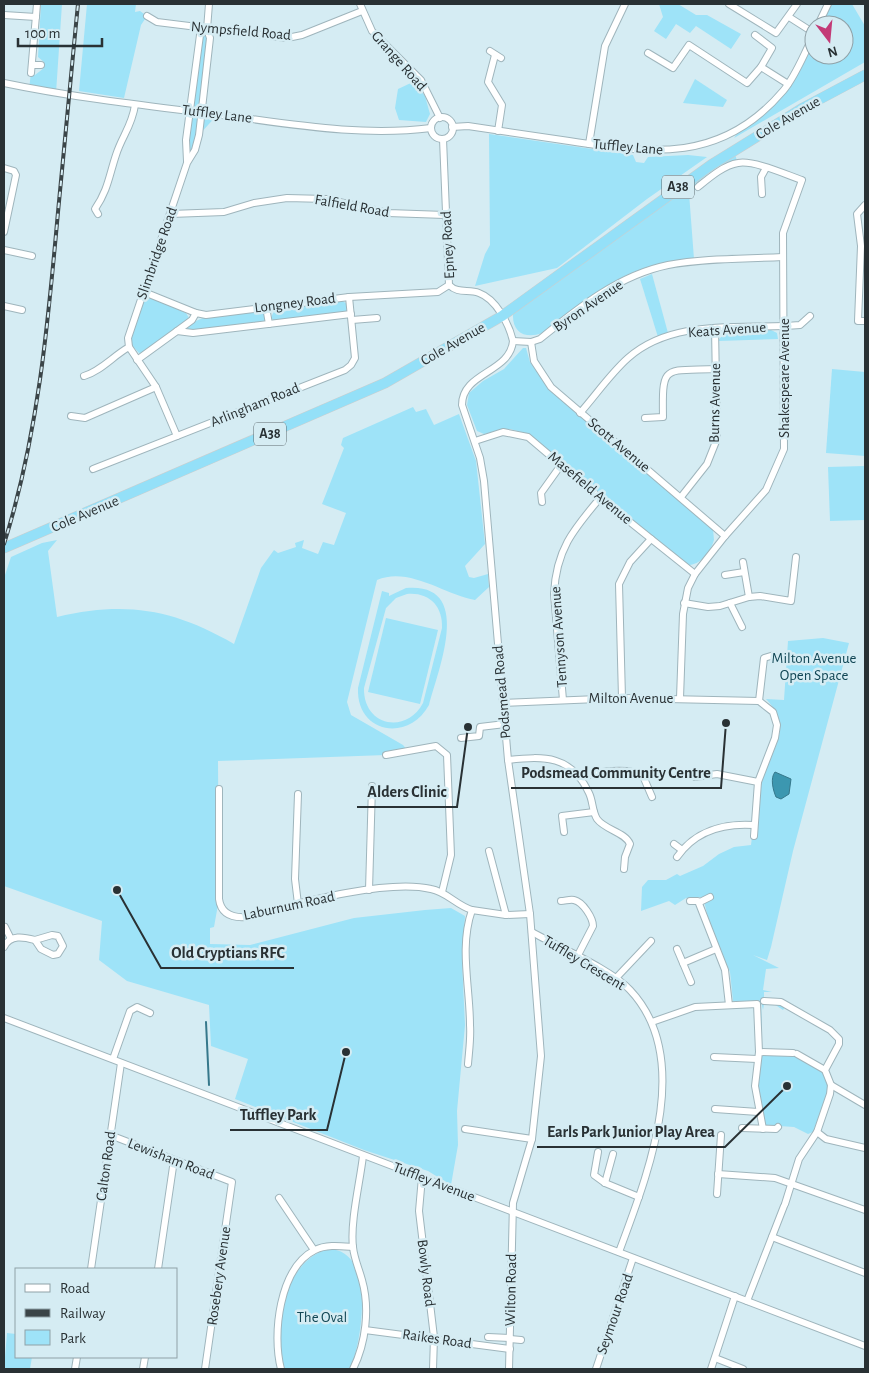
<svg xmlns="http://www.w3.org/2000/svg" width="869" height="1373" viewBox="0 0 869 1373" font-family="'Alegreya Sans',sans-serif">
  <rect width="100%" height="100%" fill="#d5ecf3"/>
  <g fill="#9ee3f8" fill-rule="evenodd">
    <polygon points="41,4 62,4 56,93 29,89 31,73 35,75 44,68 44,62 38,57"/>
    <polygon points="87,4 136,4 135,12 140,11 147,16 141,25 124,98 79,91"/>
    <polygon points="659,4 678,4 696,15 707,15 741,34 731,49 696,26 690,33 676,24 666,39 654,31 663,17"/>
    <polygon points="831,4 852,4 865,26 865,62 734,138 743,125 784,90 814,35 814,55 844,55 844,25 819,25"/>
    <polygon points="207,29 210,38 201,112 218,114 199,135 187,163 186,140 200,35"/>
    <polygon points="695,79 727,100 723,107 683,103"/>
    <polygon points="413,82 425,96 430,114 426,122 399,120 395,108 398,89"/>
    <polygon points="489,134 633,155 636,162 644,163 648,157 688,155 707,157 647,199 557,268 475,286 485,254 490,245"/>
    <path d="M735 154 737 161 689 193 694 259C677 261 658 263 642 269 605 282 573 310 542 333 526 339 512 333 513 314L522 307 660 205Z"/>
    <polygon points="652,274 668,333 658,337 640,279"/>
    <polygon points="152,298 186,313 189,318 145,352 139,353 130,343 131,337 144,301"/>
    <polygon points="341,300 347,304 346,312 275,321 271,318 275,308"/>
    <path d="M259 310 264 313 266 319 262 323 197 331 187 329C195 313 242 312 259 310Z"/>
    <polygon points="771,330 777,333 778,339 718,341 724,333"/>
    <path d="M523 348H526L530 362 548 388 713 529 714 540C710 553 700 566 686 565L528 434 510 429 484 434 477 431 467 405 469 393 483 381 504 369Z"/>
    <polygon points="832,369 865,372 865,456 826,453"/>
    <path d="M413 407 416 412 426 409 434 425 459 414 476 461 485 544 465 566 469 577 474 578 488 574 489 587 475 600C445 595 409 566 377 580L347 702 351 715 403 745 408 751 386 755 218 761 219 899 214 927 210 928V944L250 945 354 918 425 910 451 908 465 916 462 962 465 1025 457 1111 458 1145 451 1185 428 1171 364 1150 235 1099 248 1059 211 1046 209 1005 127 981 99 960 102 921 4 886V578L11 557 42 543 57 540 48 551 57 617C126 601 173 609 234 644L261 568 274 550 278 553 296 547 295 543 304 540 302 548 318 554 323 542 334 545 346 513 322 504 344 448 341 445 343 438Z"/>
    <polygon points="865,466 865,520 830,521 828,467"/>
    <path d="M406 588C475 582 438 670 429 705 408 743 356 733 358 688L382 591 389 593V596ZM407 594C429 592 443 606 442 628L423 703C406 735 363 726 364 688L386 608 396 598Z"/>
    <polygon points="386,618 438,630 420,704 368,692"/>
    <path d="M823 638 849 643 793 851 771 947 767 960 753 955 779 968 766 969 763 990 772 992H764V1002H774L786 1006 783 1010 774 1004H764L763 1010 761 1001 762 1029H760L759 1001H733L730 972 711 930 703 897 686 898 675 905 669 901 641 911 642 887 648 880H666L677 874 680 876 703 866 719 854 734 847 751 845 752 837 757 836C758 819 757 799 762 782 769 751 796 730 766 699L784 700 788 641Z"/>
    <path d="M763 1053 794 1055 822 1071 829 1088 813 1132 808 1134 794 1127 765 1125C759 1102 755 1072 763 1053Z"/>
    <path d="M328 1249C377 1249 362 1342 350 1369H285C274 1330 282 1262 328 1249Z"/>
    <polygon points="7,1333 16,1334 16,1357 32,1357 30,1369 4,1369"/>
  </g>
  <path fill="#3c97b0" stroke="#36788b" d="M775 772 791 779 789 794 781 799 776 797C773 790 770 778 775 772Z"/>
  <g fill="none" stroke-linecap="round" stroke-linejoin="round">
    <polyline stroke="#36788b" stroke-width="2" points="206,1022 209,1085"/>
    <g stroke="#9fb5bc" stroke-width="8">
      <g id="minor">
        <polyline points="360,4 372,31 421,80 440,118"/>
        <polyline points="729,4 776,33 797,4"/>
        <polyline points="4,15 36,17"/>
        <polyline points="147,16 157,22 287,38 302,35 362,11"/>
        <polyline points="789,17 814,33"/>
        <polyline points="818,25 828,4"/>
        <polyline points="490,51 501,58"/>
        <polyline points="648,53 673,68 689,45 747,83 761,67 772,48 755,35"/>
        <polyline points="495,55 488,82 502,105 498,131"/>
        <polyline points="32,65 41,65"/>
        <polyline points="761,67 788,84"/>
        <polyline points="31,73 37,4"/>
        <path d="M4 83C76 98 149 106 222 115 291 124 362 137 431 128"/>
        <circle cx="442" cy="128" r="11"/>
        <path d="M452 127 468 126C502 131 536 136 569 141 652 154 722 163 783 91 796 76 804 53 814 35"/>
        <path d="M443 139 449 285C458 294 468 289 479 293 496 299 509 324 513 341 510 373 462 372 462 405L480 458 484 481 508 760 530 914 541 1056 532 1139 513 1203 509 1369"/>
        <polyline points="589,144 605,46 625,4"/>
        <polyline points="187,161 186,140 200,35 207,29"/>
        <polyline points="4,168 14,171 16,175 4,232"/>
        <polyline points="762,194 761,177 766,168"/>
        <polyline points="865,205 857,214 861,246 858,321 865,321"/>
        <path d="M98 214 95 209C108 190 109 176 116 155 122 136 132 126 135 105"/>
        <polyline points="171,214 224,212 254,203 287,198 326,199 388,213 445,215"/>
        <polyline points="4,250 32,256"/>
        <polyline points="144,292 196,313 206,315 349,297 438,292 449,285"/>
        <polyline points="4,306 22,310"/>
        <polyline points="266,307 269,324"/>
        <polyline points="352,320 377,318"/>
        <polyline points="177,331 192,320 196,313"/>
        <path d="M513 341 531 342 540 339C578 308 619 275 668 265 705 258 745 259 782 257"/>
        <polyline points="531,342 534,361 551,387 725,536"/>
        <polyline points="137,360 177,331 193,333 351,314"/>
        <path d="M84 376C101 371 113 356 129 347"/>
        <path d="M580 413C596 395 610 374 628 358 674 317 744 330 800 325L810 316"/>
        <polyline points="71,416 85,418 156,387"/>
        <path d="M645 418 663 417C662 363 664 371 716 369"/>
        <polyline points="177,436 156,387 129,347 128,338 187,163 195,150 199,135 210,38 207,29 209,4"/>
        <polyline points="475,441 503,432 528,437 600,498 695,574"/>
        <polyline points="93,469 345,370 351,365 355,358 349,297"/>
        <polyline points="681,497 707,464 717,439 715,328"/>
        <polyline points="542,502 541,493 561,465"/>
        <polyline points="743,562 749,597"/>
        <polyline points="725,575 744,572"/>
        <polyline points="684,603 708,607 720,606 749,597 760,596 791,601 796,557"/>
        <polyline points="730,603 742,627"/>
        <polyline points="622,698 619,584 630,562 651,539"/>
        <path d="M680 698 683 614 688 588 695 574 725 536 766 490 784 449 783 233 802 180C787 175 754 160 738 163 724 165 709 178 698 187"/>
        <path d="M563 700 554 594C556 550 573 530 600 498"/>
        <polyline points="759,701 764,658 774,655"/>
        <polyline points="503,703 622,698 759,701 773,712 777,725 775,738 758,782 754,836"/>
        <polyline points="461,738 479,736 480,727 505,724"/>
        <polyline points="386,755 436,746 447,755 451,855 442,892"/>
        <path d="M508 760C545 756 571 755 589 793 593 801 592 811 597 819 605 830 625 832 630 844L625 857 624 869"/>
        <polyline points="643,776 649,772"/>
        <polyline points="695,777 717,774 758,782"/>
        <path d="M581 778C595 771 629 767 643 776L652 797"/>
        <path d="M219 789V899C221 914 232 918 246 917 292 905 386 878 431 889 447 892 456 905 472 910"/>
        <polyline points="298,794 295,879 298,904"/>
        <polyline points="564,832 562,816 594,812"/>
        <polyline points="674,844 682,850"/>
        <polyline points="489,851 506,915"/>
        <path d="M677 857C695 831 724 823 754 825"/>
        <polyline points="369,890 372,786"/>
        <path d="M561 901C565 901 570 899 574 900 583 902 593 918 593 926L577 957"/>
        <polyline points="690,901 698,901 725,970 729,1005"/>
        <polyline points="700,902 710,897"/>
        <polyline points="5,927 11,939"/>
        <path d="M532 932C558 947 611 969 630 990 695 1059 647 1176 619 1252"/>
        <polygon points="52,935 58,936 63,946 58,954 53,955 41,949 35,940"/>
        <path d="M4 947C10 934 24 937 35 940"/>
        <polyline points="677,949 691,982"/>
        <polyline points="683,963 716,949"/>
        <polyline points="616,978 651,941"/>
        <polyline points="764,1001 781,1002 830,1030 839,1039 839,1044 825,1070 831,1085 830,1094 817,1132 799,1159 785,1204"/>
        <polyline points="4,1018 865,1346"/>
        <polyline points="652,1022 695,1007 757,1004 759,1052 755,1086 763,1129"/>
        <polyline points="759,1052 793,1053"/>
        <polyline points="797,1054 825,1070"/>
        <polyline points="714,1057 757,1059"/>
        <polyline points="113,1059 130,1011 137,1007 150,1013"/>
        <path d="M468 1064C469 1051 471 1038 470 1025 470 987 459 947 472 910L506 915 530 914"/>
        <polyline points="831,1085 865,1105"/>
        <polyline points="715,1109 758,1112"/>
        <polyline points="742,1128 776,1129 778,1127"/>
        <polyline points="465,1129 532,1139"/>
        <polyline points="817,1132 826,1139 865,1148"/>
        <polyline points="110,1135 232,1182 205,1369"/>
        <polyline points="598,1152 594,1175 605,1183 639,1197"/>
        <polyline points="718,1174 775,1178 865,1210"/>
        <polyline points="422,1177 419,1211 434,1337 433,1369"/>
        <polyline points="605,1183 613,1154"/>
        <polyline points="717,1194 721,1135"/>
        <polyline points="279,1198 314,1250"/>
        <polyline points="772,1237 865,1273"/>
        <polyline points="91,1269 121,1063"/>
        <polyline points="158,1269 174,1160"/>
        <polyline points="747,1301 784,1206"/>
        <polyline points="365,1330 510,1349"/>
        <polyline points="488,1337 510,1338"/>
        <polyline points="510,1339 521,1340"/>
        <polyline points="715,1358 743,1369"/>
        <polyline points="75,1369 77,1357"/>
        <polyline points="143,1369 145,1357"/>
        <path d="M281 1369C272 1335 279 1268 315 1250 326 1244 341 1246 353 1247"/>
        <path d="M353 1369C366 1343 370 1308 362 1280 359 1269 354 1258 353 1247 350 1222 360 1182 363 1156"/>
        <polyline points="596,1369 633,1258"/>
        <polyline points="711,1369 735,1296"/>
      </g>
    </g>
    <g stroke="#cccece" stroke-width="11">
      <polyline id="trunk" points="4,548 385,383 502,316 711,165 803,108 865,75"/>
    </g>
    <use href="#minor" stroke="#fff" stroke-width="6"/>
    <use href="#trunk" stroke="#94e0f8" stroke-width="10"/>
    <g stroke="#3b4548" stroke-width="4">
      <path id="rail" d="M4 544C38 436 48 324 58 212 65 142 71 73 78 4"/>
    </g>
    <use href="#rail" stroke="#d5ecf3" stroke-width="2" stroke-dasharray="5.5" stroke-linecap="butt"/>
  </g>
  <g text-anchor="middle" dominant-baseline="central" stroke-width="5" stroke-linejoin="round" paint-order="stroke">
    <g fill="#d5ecf3" stroke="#5d696d" stroke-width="1">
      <rect x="662" y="175.5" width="32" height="23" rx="4"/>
      <rect x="254" y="422.5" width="32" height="23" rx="4"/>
    </g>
    <g font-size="14" font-weight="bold" fill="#293134">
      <text x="678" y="187">A38</text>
      <text x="270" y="434">A38</text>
    </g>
    <g font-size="15" fill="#293134" stroke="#d5ecf3">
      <text transform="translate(241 31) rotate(5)">Nympsfield Road</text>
      <text transform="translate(399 61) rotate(48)">Grange Road</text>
      <text transform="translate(217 114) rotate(7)">Tuffley Lane</text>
      <text transform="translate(788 118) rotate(-30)">Cole Avenue</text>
      <text transform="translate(628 147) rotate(5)">Tuffley Lane</text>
      <text transform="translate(352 206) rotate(10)">Falfield Road</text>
      <text transform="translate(448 245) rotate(-93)">Epney Road</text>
      <text transform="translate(157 253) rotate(-71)">Slimbridge Road</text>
      <text transform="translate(295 303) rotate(-7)">Longney Road</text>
      <text transform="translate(588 306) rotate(-34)">Byron Avenue</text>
      <text transform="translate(727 330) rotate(-4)">Keats Avenue</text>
      <text transform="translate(453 344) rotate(-30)">Cole Avenue</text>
      <text transform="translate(784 378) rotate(-90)">Shakespeare Avenue</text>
      <text transform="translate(715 403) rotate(-89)">Burns Avenue</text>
      <text transform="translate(255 405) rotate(-22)">Arlingham Road</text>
      <text transform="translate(619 445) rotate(40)">Scott Avenue</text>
      <text transform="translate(590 488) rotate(40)">Masefield Avenue</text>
      <text transform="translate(85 514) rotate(-23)">Cole Avenue</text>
      <text transform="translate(559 637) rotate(-94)">Tennyson Avenue</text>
      <text transform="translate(502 692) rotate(-95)">Podsmead Road</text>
      <text x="631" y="698">Milton Avenue</text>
      <text transform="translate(289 906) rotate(-12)">Laburnum Road</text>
      <text transform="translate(584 963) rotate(31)">Tuffley Crescent</text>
      <text transform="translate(171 1159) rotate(21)">Lewisham Road</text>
      <text transform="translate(106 1166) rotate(-82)">Calton Road</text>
      <text transform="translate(434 1182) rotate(21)">Tuffley Avenue</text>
      <text transform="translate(426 1273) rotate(83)">Bowly Road</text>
      <text transform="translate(219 1276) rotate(-82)">Rosebery Avenue</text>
      <text transform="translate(511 1290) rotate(-89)">Wilton Road</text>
      <text transform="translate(615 1314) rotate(-71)">Seymour Road</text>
      <text transform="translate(437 1339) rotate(8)">Raikes Road</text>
    </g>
    <g font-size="15" fill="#114654" stroke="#d5ecf3">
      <text x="814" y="658">Milton Avenue<tspan x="814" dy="17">Open Space</tspan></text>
      <text x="322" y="1317">The Oval</text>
    </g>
  </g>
  <path fill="none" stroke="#293134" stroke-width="2" d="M726 723L721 788H511M468 727L457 807H357M117 890L161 968H294M346 1052L327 1130H230M787 1086L725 1147H537"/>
  <g fill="#293134" stroke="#d5ecf3" stroke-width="2">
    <circle cx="726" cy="723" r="5"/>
    <circle cx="468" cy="727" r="5"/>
    <circle cx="117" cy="890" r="5"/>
    <circle cx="346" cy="1052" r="5"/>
    <circle cx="787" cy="1086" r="5"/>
  </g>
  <g font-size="16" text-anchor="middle" font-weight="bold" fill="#293134" stroke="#d5ecf3" stroke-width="5" stroke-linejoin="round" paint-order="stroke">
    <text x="616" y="778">Podsmead Community Centre</text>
    <text x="407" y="797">Alders Clinic</text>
    <text x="228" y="958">Old Cryptians RFC</text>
    <text x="278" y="1120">Tuffley Park</text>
    <text x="631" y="1137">Earls Park Junior Play Area</text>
  </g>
  <rect width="869" height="1373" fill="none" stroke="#293134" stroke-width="10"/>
  <rect x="15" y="1268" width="162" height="90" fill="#d5ecf3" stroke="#90a1a7"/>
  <rect x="25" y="1284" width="25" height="8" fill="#ffffff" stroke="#90a1a7"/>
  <text x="60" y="1293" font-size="15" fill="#293134">Road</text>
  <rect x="25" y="1309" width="25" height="8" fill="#3b4548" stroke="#90a1a7"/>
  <text x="60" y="1318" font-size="15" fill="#293134">Railway</text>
  <rect x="25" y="1330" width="25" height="15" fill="#9ee3f8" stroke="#90a1a7"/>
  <text x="60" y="1343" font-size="15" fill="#293134">Park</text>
  <g transform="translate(829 40) rotate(164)"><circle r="24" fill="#d5ecf3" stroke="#90a1a7"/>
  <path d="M0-4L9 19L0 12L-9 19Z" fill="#c33b77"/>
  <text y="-8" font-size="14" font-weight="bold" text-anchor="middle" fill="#293134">N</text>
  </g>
  <path d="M18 38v8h84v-8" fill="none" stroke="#293134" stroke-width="2.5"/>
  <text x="25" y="38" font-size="15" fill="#293134" stroke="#d5ecf3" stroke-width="4" paint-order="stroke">100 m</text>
</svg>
